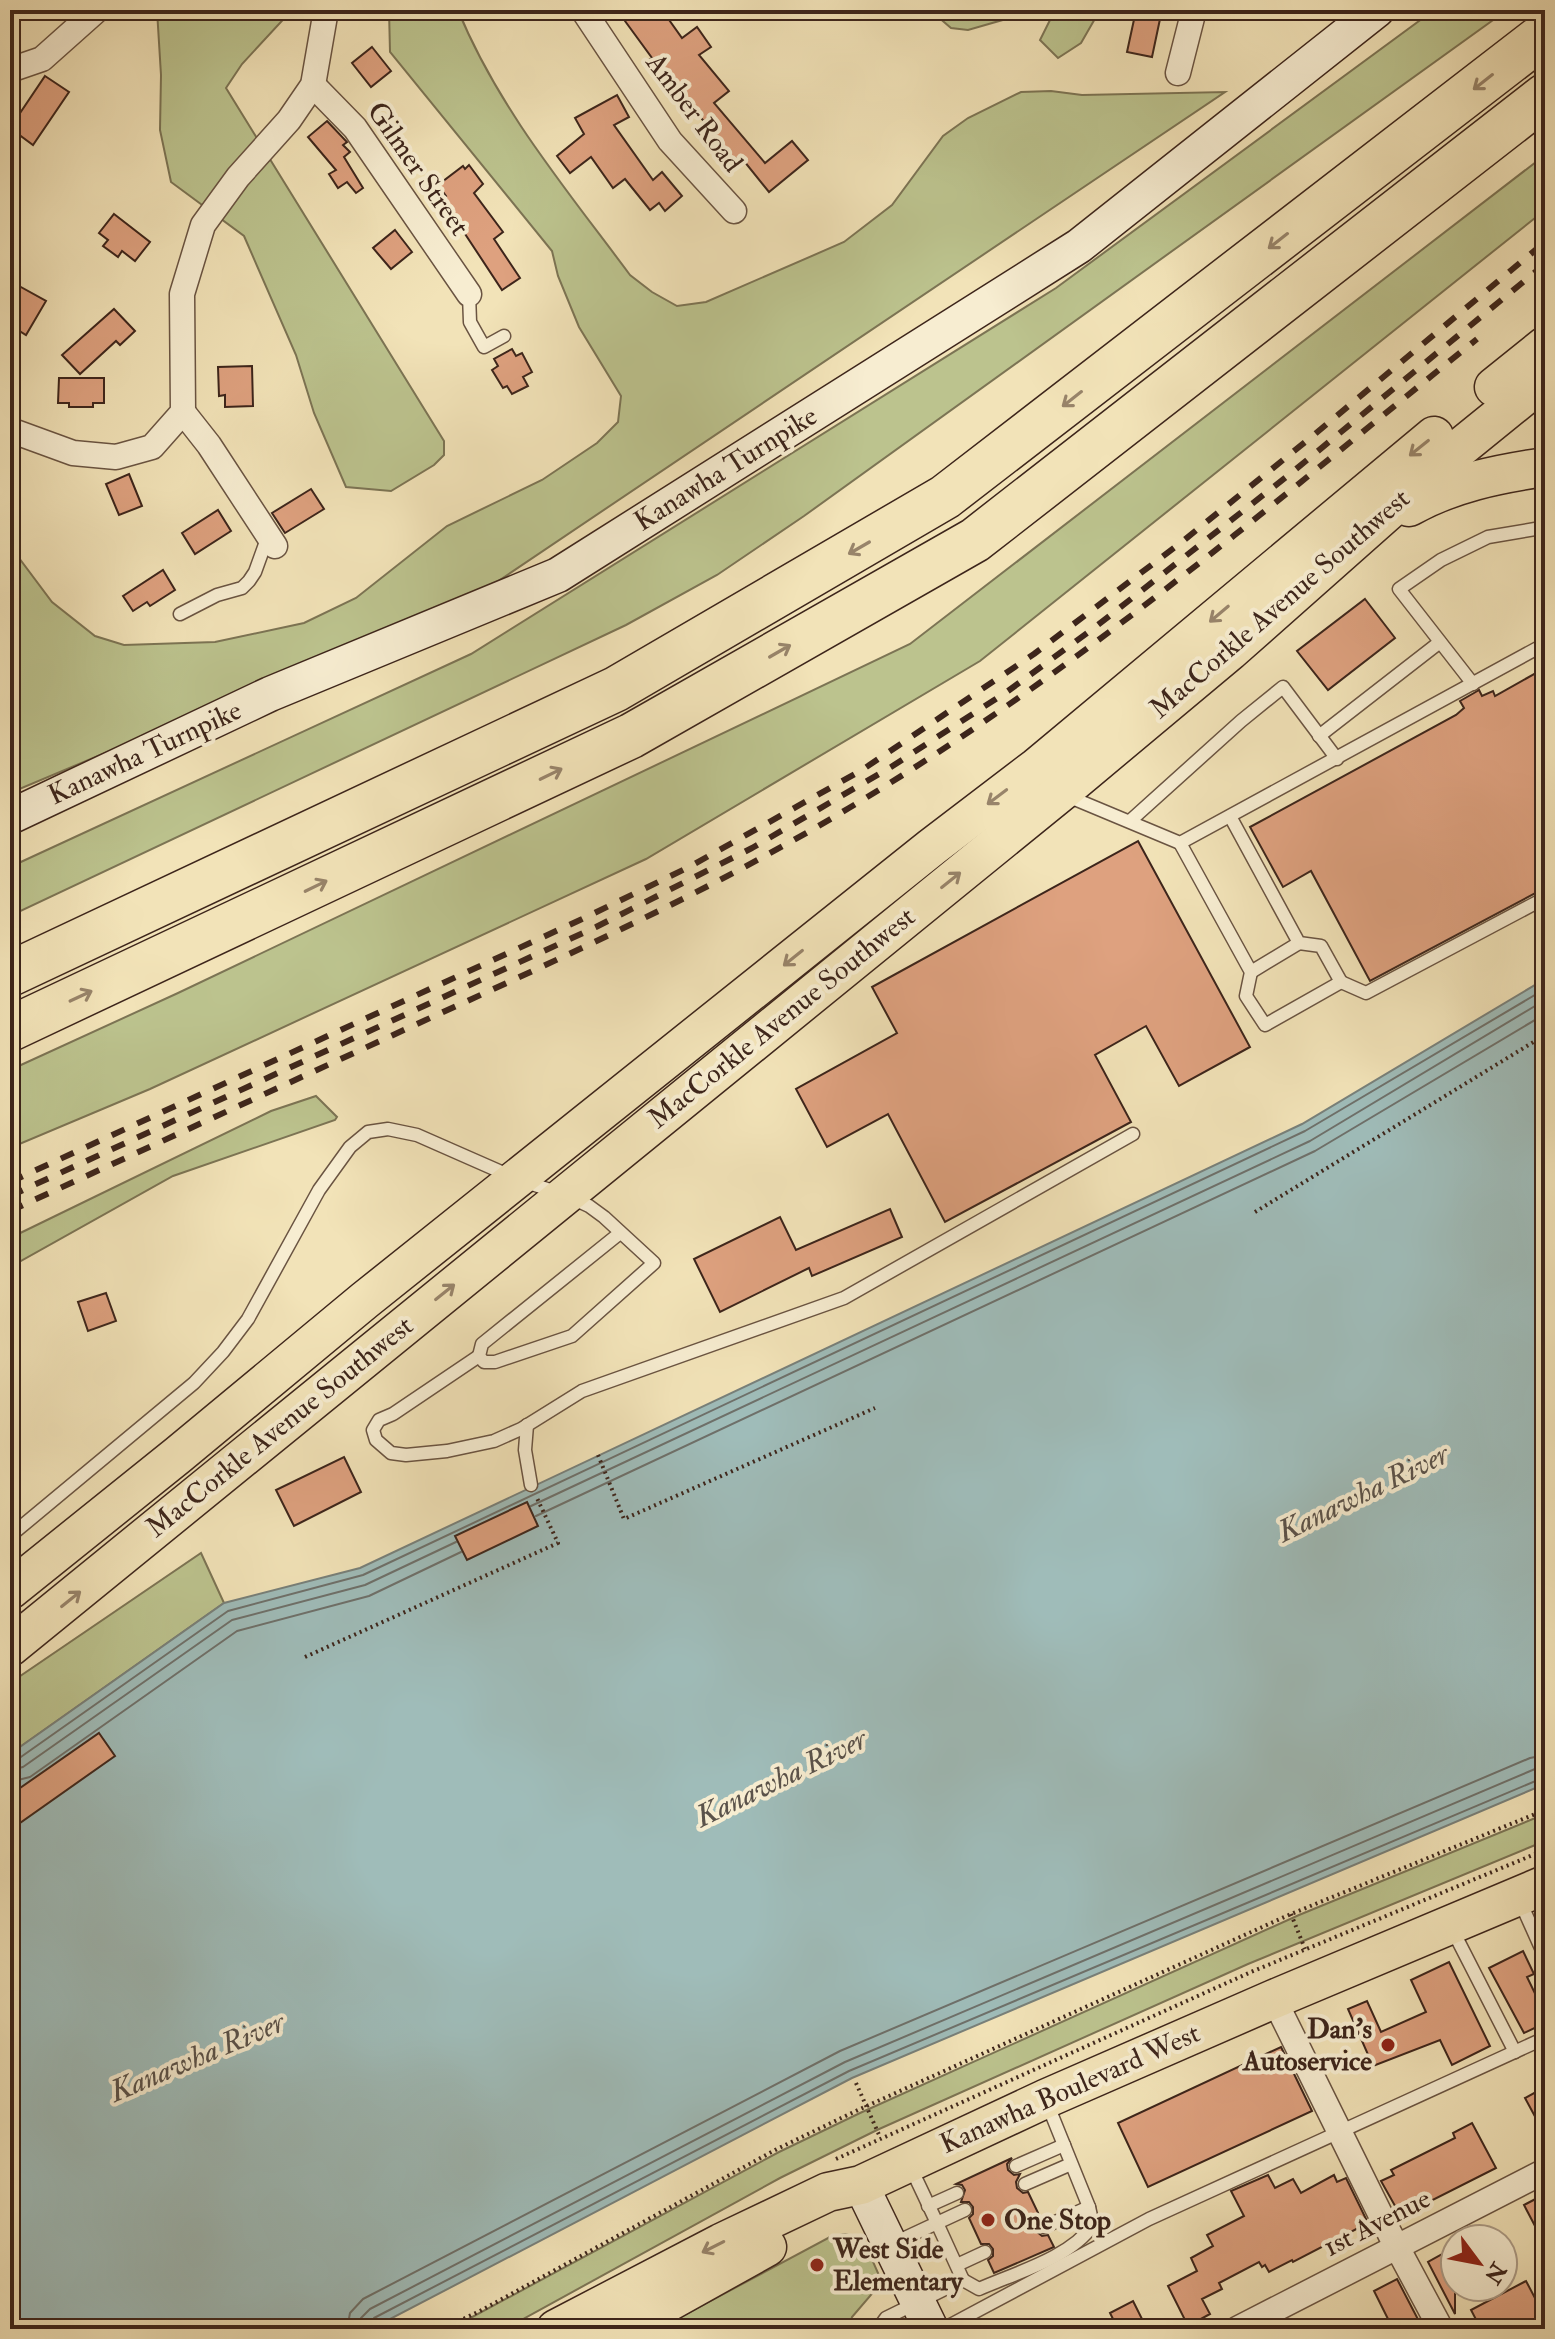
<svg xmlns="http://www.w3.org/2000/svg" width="1555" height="2339" viewBox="0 0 1555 2339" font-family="'IM FELL Double Pica',serif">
  <rect width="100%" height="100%" fill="#f2e3b8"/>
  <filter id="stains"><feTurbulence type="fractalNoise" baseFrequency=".0025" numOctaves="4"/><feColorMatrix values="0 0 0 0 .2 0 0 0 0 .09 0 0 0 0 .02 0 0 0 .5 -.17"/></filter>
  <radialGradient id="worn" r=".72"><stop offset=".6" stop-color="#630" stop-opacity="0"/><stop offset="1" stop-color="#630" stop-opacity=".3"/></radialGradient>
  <g fill="#bcc38e" stroke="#7c7454" stroke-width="2">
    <polygon points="157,10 292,10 242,64 226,88 444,441 444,455 434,465 391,491 346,487 314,413 296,355 244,236 171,182 160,130 161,75"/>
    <path d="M389 10H458C498 108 567 190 630 275L652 292 677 306 706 302 844 242 892 205 943 136 968 118 1021 92 1051 91 1082 95 1225 92 473 598 10 793V550L16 554 52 602 95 636 124 645 215 642 304 623 356 598 447 526 542 480 597 443 618 422 621 396 579 327 558 276 552 251 390 52Z"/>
    <polygon points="930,10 1015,10 1006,19 968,30 951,28"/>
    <polygon points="1055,10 1100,10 1081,43 1058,58 1040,40"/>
    <polygon points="1434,10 1507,10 804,516 717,575 626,625 10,916 10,867 471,654 1056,288"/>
    <polygon points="1545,155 1545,210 980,661 646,859 150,1089 10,1148 10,1070 178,993 910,644"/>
    <polygon points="316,1096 337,1117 335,1120 173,1176 10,1267 10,1238 271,1111"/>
    <polygon points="201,1553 224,1603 10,1754 10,1683"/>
    <polygon points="1545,1814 1545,1841 1248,1964 877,2130 780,2178 505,2329 450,2329 779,2152 860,2113 1299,1915"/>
    <polygon points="845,2234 863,2239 882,2282 852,2317 849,2329 658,2329 830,2237"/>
  </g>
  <polygon fill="#9fbcb9" stroke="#78807a" stroke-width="2" points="1545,979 1545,1784 852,2078 371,2329 10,2329 10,1754 224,1603 360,1568 1302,1124"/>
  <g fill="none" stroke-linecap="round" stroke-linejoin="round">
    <g stroke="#6e706a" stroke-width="2">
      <polyline points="531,1506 1310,1141 1545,1000"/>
      <polyline points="536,1516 1315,1151 1545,1014"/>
      <polyline points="10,1760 18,1759 228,1611 363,1575 1305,1131 1545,989"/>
      <polyline points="10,1770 23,1767 232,1620 365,1585 456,1542"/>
      <polyline points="10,1782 30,1777 237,1631 369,1596 461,1552"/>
      <polyline points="347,2329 350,2313 363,2299 840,2051 1530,1758 1545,1755"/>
      <polyline points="359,2329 361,2318 370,2309 845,2062 1535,1769 1545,1767"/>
      <polyline points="369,2329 370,2323 374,2318 849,2071 1545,1777"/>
    </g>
  </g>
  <g fill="#dea17f" stroke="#3d251b" stroke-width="2">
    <polygon points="640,10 662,10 682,38 697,27 711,47 699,55 729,91 714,103 765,163 792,141 808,160 769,192 740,156 728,166 700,133 708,126 666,77 661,81 647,61 652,58 625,21"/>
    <polygon points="1135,15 1160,19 1152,57 1127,52"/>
    <polygon points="372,47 391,71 371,87 352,63"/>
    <polygon points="45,76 69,92 33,145 10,128"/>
    <polygon points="617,95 629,117 614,125 653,180 662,172 682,196 665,211 659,203 650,210 625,179 613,188 591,157 570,173 557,156 584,134 575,118"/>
    <polygon points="327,121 347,142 343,145 350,152 344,157 363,188 356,193 347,182 338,188 329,174 336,170 308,137"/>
    <polygon points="469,165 483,184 474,193 503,232 494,239 520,278 502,290 442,199 446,196 438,185 463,166 465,169"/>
    <polygon points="114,214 150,242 135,261 122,251 118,257 103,246 108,240 99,233"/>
    <polygon points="395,230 412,252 391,269 373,248"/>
    <polygon points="10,281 46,301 26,335 10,325"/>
    <polygon points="114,309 135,331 120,345 116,341 80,374 62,355"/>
    <polygon points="512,349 516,356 522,353 532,372 523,377 528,386 512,394 507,386 503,388 492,370 498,366 494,359"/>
    <polygon points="252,366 253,406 225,407 225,395 219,396 218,367"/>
    <polygon points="59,378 104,378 104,403 93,403 93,407 69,407 69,403 58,403"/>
    <polygon points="129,474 142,506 119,515 106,484"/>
    <polygon points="311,489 324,509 285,533 272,513"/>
    <polygon points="218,510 231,531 195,554 182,533"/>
    <polygon points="163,570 175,590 150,606 147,602 133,611 123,596"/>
    <polygon points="1365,599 1395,638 1328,690 1297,651"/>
    <polygon points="1545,668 1545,888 1370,981 1311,871 1283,887 1250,827 1456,715 1464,708 1460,701 1474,693 1479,690 1482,696 1493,691 1495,696"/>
    <polygon points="1138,841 1250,1047 1179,1086 1146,1026 1095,1055 1131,1122 945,1222 888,1114 827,1147 796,1089 897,1033 872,987"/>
    <polygon points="890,1209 902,1237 812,1276 809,1268 720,1312 694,1259 780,1217 796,1250"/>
    <polygon points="106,1293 116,1321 88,1331 78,1302"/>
    <polygon points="344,1457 361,1492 294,1526 276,1490"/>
    <polygon points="527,1502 538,1526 467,1560 455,1536"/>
    <polygon points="99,1733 115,1756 10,1830 10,1795"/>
    <polygon points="1523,1951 1534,1974 1527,1977 1545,2014 1545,2023 1524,2033 1489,1968"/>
    <polygon points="1449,1962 1490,2046 1452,2065 1440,2040 1373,2066 1348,2009 1367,2001 1381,2032 1426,2012 1411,1980"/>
    <polygon points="1281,2047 1312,2111 1148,2187 1118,2123"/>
    <polygon points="1545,2087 1545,2135 1525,2098"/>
    <polygon points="1472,2123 1496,2168 1403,2215 1401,2212 1399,2213 1381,2181 1394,2175 1391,2170 1455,2138 1453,2133"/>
    <polygon points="1012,2158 1007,2164 1008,2170 1014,2175 1020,2174 1016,2182 1017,2188 1023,2193 1028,2192 1041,2219 1035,2225 1036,2231 1042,2236 1048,2235 1054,2247 994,2273 988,2260 993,2256 993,2249 989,2244 981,2244 969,2218 973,2214 973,2207 969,2202 961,2202 965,2190 962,2185 956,2184"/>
    <polygon points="1268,2175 1275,2188 1293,2179 1301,2193 1334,2175 1337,2182 1346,2178 1368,2223 1293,2262 1292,2260 1269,2272 1265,2265 1262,2267 1259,2262 1219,2283 1222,2289 1202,2299 1210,2314 1188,2326 1168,2286 1197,2271 1191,2258 1213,2246 1207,2235 1244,2216 1231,2191"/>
    <polygon points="1545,2194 1545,2245 1524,2205"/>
    <polygon points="1455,2247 1455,2314 1428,2262"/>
    <polygon points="1397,2279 1423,2329 1393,2329 1374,2291"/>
    <polygon points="1526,2281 1545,2317 1545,2329 1481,2329 1471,2310"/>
    <polygon points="1133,2301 1147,2329 1118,2329 1110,2313"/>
  </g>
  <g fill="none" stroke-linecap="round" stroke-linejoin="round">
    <g stroke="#6a5442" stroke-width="15">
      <g id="lane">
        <polyline points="469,294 470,322 484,347 504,336"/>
        <polyline points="180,614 217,595 242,588 249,581 255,572 268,536"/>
        <polyline points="1473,684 1399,589 1441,560 1488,537 1541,528 1545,534"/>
        <polyline points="1319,736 1440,642"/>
        <polyline points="1065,795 1180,843 1545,644"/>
        <polyline points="1130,821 1241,721 1283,687 1337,759"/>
        <polyline points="1180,843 1251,972 1246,996 1265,1025 1341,982 1321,946 1299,943 1231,818"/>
        <polyline points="1251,972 1299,943"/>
        <polyline points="1341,982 1366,993 1545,898"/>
        <polyline points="479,1356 393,1414 379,1420 373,1430 376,1440 391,1453 406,1455 447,1451 494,1441 521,1429 582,1391 844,1298 1133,1134"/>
        <polyline points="527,1425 525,1450 531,1485"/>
        <polyline points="10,1536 194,1383 223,1352 248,1319 319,1190 350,1147 368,1132 388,1129 417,1135 517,1179 565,1195 589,1206 604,1217 654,1263 572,1336 495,1362 484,1362 479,1356 482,1344 620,1233"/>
        <polyline points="1519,1899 1545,1957"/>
        <polyline points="1451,1927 1515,2052"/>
        <polyline points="1016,2166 1064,2145"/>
        <polyline points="911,2168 937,2223 965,2210"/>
        <polyline points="1025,2184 1071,2164"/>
        <polyline points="928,2206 957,2193"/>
        <polyline points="1044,2227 1089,2207"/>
        <polyline points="957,2265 985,2252"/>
        <path d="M963 2280 979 2289C1015 2273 1070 2258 1093 2225L1089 2207 1047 2103"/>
        <polyline points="878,2329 886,2318 963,2280 937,2223 892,2244"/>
        <polyline points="943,2329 1149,2219 1545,2038"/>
      </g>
    </g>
    <g stroke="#6a5442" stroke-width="27">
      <g id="street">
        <polyline points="583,10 670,141 734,211"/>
        <polyline points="10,70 42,59 97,10"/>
        <polyline points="1178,73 1194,10"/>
        <polyline points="313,85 355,128 469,294"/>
        <polyline points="183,412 209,445 275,546"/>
        <polyline points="10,430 73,453 116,457 152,447 183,412 182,294 203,225 238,177 289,120 313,85 326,10"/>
        <polyline points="1274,1999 1390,2234 1441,2329"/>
        <polyline points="1237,2329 1545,2171"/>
      </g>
    </g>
    <g stroke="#3d251b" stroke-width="37">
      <g id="secondary">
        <polyline points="10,817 270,694 558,575 1079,246 1377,10"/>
        <polyline points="861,2185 931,2329"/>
      </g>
    </g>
    <g stroke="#3d251b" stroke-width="41">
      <g id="primary">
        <polyline points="1494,387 1545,346"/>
        <path d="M1409 507C1452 483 1497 474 1545 467"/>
        <polyline points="10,1590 178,1455 365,1300 932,847 1037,767 1434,436"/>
        <polyline points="10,1647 1072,783 1230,651 1450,456 1545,379"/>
        <polyline points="556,2329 721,2243 828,2192 861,2185 1045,2099 1274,1999 1545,1885"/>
        <polyline points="620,2329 767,2247"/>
      </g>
    </g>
    <g stroke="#3d251b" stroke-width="47">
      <g id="highway">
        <polyline points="10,974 616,689 945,497 1545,34"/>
        <polyline points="10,1029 631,736 975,540 1545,96"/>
      </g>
    </g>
    <g stroke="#3d251b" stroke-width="4" stroke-dasharray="2 4" stroke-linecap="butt">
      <polyline points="1255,1212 1545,1035"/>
      <polyline points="598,1455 624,1519 875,1408"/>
      <polyline points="305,1657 558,1543 536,1496"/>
      <polyline points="1291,1914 1305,1949"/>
      <polyline points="856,2083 880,2137"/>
      <polyline points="836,2159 1251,1972 1545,1850"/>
      <polyline points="462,2319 466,2329"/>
      <polyline points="442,2329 480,2311 777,2149 858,2110 1291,1914 1545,1810"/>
    </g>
    <use href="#lane" stroke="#f7edd1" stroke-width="12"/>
    <use href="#street" stroke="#f7edd1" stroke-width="24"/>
    <use href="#secondary" stroke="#f7edd1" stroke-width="34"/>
    <use href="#primary" stroke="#f2e3b8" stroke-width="38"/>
    <use href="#highway" stroke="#f2e3b8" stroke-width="44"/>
    <g stroke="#3d251b" stroke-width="6" stroke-dasharray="14 14" stroke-linecap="butt">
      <polyline points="10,1182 580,920 689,867 862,770 1034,654 1183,541 1315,434 1545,242"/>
      <polyline points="10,1196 596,927 752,848 891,767 1008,691 1094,628 1290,474 1545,264"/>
      <path d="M10 1211C154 1145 297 1079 441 1013 579 950 719 886 849 808 1074 674 1274 503 1477 339"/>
    </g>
  </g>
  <defs><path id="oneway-shaft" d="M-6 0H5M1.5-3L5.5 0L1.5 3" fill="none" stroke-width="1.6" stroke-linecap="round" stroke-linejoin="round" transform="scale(2)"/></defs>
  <g stroke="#98846a">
    <use href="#oneway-shaft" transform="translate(1483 82) rotate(142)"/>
    <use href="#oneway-shaft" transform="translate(1278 241) rotate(142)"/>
    <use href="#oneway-shaft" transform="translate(1072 399) rotate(142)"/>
    <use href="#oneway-shaft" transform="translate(1419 448) rotate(141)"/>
    <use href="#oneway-shaft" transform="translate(859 548) rotate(150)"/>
    <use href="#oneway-shaft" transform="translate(1219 614) rotate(140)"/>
    <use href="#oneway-shaft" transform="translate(780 651) rotate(-30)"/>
    <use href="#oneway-shaft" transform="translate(551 774) rotate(-26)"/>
    <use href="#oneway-shaft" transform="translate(997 797) rotate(143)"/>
    <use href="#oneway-shaft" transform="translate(951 880) rotate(-39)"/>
    <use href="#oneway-shaft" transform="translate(316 886) rotate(-26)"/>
    <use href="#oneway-shaft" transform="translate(793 958) rotate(141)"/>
    <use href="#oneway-shaft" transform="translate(81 996) rotate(-25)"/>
    <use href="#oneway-shaft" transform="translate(445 1292) rotate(-39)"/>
    <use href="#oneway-shaft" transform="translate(71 1599) rotate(-39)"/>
    <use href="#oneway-shaft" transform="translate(713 2247) rotate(153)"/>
  </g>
  <g fill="#8f2418" stroke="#f7edd1" stroke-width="3">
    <circle cx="1388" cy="2045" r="8"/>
    <circle cx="988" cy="2220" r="8"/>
    <circle cx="817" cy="2265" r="8"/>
  </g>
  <g text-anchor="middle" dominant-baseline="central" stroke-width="8" stroke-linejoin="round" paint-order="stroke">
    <g font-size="28" fill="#3d251b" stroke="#f7edd1">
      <text transform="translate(694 113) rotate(53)">Amber Road</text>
      <text transform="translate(418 169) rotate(55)">Gilmer Street</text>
      <text transform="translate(726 469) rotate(-32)">Kanawha Turnpike</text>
      <text transform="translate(1280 604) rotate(-41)">MacCorkle Avenue Southwest</text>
      <text transform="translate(145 753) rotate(-25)">Kanawha Turnpike</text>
      <text transform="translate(782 1018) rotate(-39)">MacCorkle Avenue Southwest</text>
      <text transform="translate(280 1427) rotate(-39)">MacCorkle Avenue Southwest</text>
      <text transform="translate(1070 2089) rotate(-24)">Kanawha Boulevard West</text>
      <text transform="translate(1377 2223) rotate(-27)">1st Avenue</text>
    </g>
    <g font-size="28" font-weight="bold" fill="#3d251b" stroke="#f7edd1" text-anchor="start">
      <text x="1372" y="2029" text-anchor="end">Dan's<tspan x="1372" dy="32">Autoservice</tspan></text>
      <text x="1004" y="2220">One Stop</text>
      <text x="833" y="2249">West Side<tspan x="833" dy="32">Elementary</tspan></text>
    </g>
    <g font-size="30" font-style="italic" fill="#5a524a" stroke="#f7edd1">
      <text transform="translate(1363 1493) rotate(-26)">Kanawha River</text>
      <text transform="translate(781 1778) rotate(-26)">Kanawha River</text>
      <text transform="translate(197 2057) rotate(-23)">Kanawha River</text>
    </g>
  </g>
  <rect width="1555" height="2339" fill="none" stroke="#f2e3b8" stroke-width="40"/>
  <rect x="12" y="12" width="1531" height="2315" fill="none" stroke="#3d251b" stroke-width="4"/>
  <rect x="20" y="20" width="1515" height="2299" fill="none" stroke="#3d251b" stroke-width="2"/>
  <g transform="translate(1479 2263) rotate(122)"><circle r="38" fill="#f7edd1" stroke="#ad9d88" stroke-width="2"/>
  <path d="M0-6L14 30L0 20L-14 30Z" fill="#8f2418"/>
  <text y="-12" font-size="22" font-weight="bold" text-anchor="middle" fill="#3d251b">N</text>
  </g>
  <rect width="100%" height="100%" filter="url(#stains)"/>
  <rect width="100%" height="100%" fill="url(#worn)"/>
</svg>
